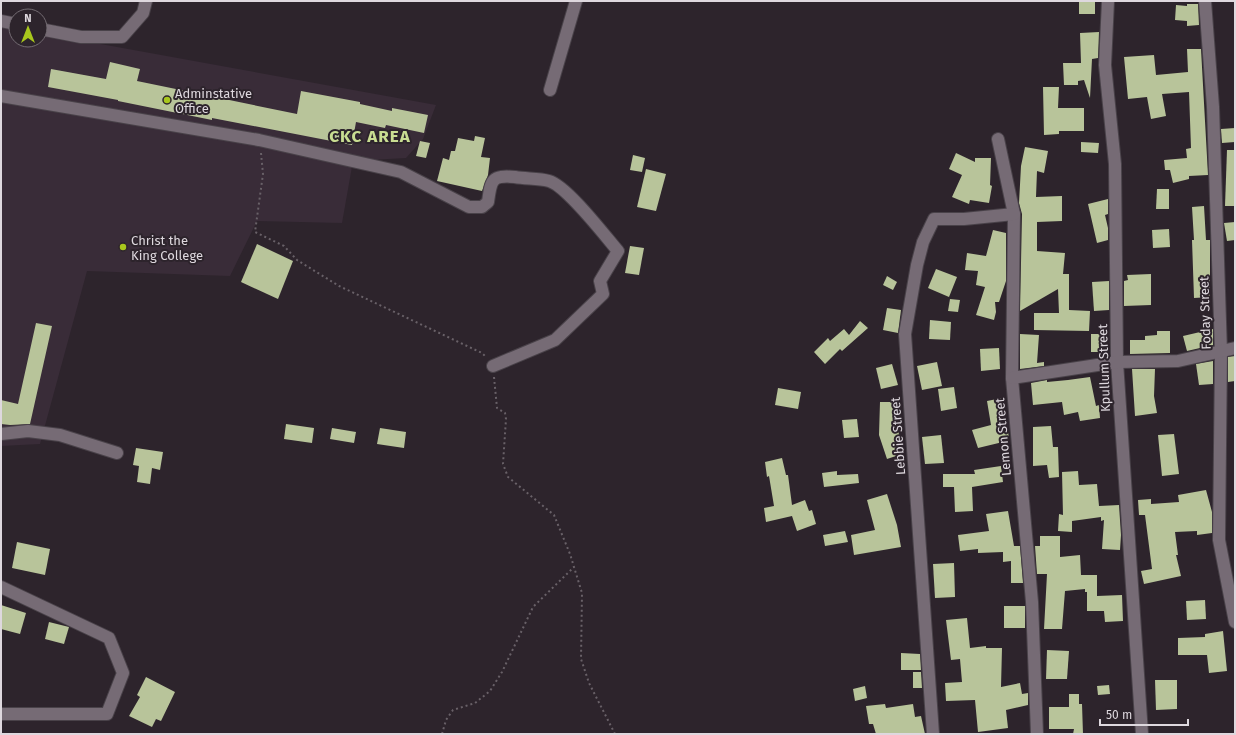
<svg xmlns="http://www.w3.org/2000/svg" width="1236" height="735" viewBox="0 0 1236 735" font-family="'Fira Sans',sans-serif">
  <rect width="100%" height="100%" fill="#2d242c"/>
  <polygon fill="#392c38" points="1,26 16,29 16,40 40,40 40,33 436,105 423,139 406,158 353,161 342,223 257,221 230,276 87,271 40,444 1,446"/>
  <g fill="#b8c49a">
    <rect x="1079" y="1" width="16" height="13"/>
    <polygon points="1187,4 1198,4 1199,25 1187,26 1187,21 1175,20 1176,5 1187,6"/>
    <polygon points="1099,32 1098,58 1092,59 1090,98 1084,80 1078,81 1078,85 1064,85 1063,63 1081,63 1080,33"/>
    <polygon points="1187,49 1201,49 1208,175 1189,176 1189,179 1173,183 1170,170 1165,170 1164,160 1187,158 1186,149 1191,148 1189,92 1162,94 1166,116 1151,119 1147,97 1128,99 1124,57 1154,55 1156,75 1188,72"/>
    <polygon points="110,62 140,69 137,81 297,114 301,91 360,102 360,104 392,111 392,108 428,115 424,133 386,125 385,128 356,122 352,145 212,118 212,120 118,101 118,100 48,87 51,69 106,79"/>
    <polygon points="1043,87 1059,87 1058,108 1084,108 1084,131 1059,131 1059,134 1044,135"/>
    <polygon points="1235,128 1235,142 1222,143 1221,129"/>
    <polygon points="475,136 485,138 481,157 490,158 488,175 482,191 437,181 443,158 449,160 451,151 455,151 458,138 474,141"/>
    <polygon points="420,141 430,143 426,158 416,156"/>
    <polygon points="1081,142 1099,143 1098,153 1081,152"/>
    <polygon points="1025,147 1048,151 1044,173 1037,171 1036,197 1062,196 1062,221 1037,222 1037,251 1065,253 1063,274 1069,274 1069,310 1090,311 1089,331 1034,330 1034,313 1059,313 1058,289 1020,311 1022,214 1019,203 1021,166"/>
    <polygon points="1227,150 1235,150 1235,206 1225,206"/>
    <polygon points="956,153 975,162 975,158 991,158 990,185 992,186 989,203 970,200 969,204 952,197 962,175 949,169"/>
    <polygon points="633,155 645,158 642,172 630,170"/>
    <polygon points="646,169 666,174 656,211 637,207"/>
    <polygon points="1157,189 1169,189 1169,209 1156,209"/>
    <polygon points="1108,199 1108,214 1105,215 1108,228 1108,240 1097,243 1088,204"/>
    <polygon points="1204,206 1206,240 1210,240 1210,297 1194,298 1192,240 1194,240 1192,207"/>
    <polygon points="1235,222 1235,240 1227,241 1224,223"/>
    <polygon points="1169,229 1170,247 1153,248 1152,230"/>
    <polygon points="993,230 1006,233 1006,281 999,302 995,302 996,312 994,320 976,315 985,287 976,285 978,271 965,270 967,253 986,256"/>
    <polygon points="257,244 293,261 278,299 241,282"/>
    <polygon points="630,246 644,248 639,275 625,273"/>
    <polygon points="936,269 957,277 949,297 928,288"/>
    <polygon points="1151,274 1151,305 1124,306 1124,281 1128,280 1127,275"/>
    <polygon points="887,276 897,282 893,290 883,285"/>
    <polygon points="1109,281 1109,310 1094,311 1092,282"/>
    <polygon points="950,299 960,300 958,312 948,311"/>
    <polygon points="887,308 901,310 898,333 883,330"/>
    <polygon points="930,320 951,322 950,340 929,339"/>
    <polygon points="860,321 868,328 842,351 840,349 825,364 814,352 828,338 830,341 844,329 849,335"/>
    <polygon points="36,323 52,326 30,424 10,425 1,424 1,400 18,404"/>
    <polygon points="1213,329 1213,345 1187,351 1183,336"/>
    <polygon points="1157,331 1170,331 1170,353 1130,354 1130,340 1145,340 1145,336 1157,335"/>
    <polygon points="1020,334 1039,335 1037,363 1044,362 1044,366 1020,369"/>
    <rect x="1091" y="334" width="16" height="18"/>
    <polygon points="999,348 1000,369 981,371 980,349"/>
    <polygon points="1235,356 1235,381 1228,382 1228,357"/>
    <polygon points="1213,361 1213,384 1199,385 1196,364"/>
    <polygon points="937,362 942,386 922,390 917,366"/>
    <polygon points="892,364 898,385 881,389 876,368"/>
    <polygon points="1132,369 1155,369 1154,396 1157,413 1135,416"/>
    <polygon points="1090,377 1096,406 1099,405 1100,418 1080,421 1078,412 1064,415 1062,402 1033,405 1031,383 1047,380 1047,382 1068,380"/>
    <polygon points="954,387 957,408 941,411 938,389"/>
    <polygon points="778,388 801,392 798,409 775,405"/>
    <polygon points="1002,398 1009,438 1007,441 978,448 972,430 991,425 987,401"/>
    <polygon points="880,402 898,402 898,431 905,453 887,459 879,435"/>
    <polygon points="857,419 859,437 844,438 842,420"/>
    <polygon points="286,424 314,428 312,443 284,439"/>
    <polygon points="1051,426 1053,447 1058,447 1059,477 1049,478 1047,465 1033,466 1033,427"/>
    <polygon points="332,428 356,432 354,443 330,439"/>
    <polygon points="380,428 406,432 404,448 377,444"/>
    <polygon points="1174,434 1179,474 1162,476 1158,435"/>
    <polygon points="941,435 944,463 925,464 922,437"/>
    <polygon points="136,448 163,452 160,470 152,468 150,484 137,482 139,466 133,465"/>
    <polygon points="782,458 786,475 788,475 792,505 805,500 809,511 812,510 816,524 797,531 792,516 766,522 764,508 774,506 769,476 767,477 765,462"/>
    <polygon points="1001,466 1003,482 972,487 973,511 955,512 954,487 943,487 943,474 975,474 974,470"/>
    <polygon points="837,471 837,475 858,474 859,483 824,487 822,473"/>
    <polygon points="1078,471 1079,485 1097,484 1099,506 1119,505 1121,535 1120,550 1102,549 1104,520 1101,521 1101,517 1072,521 1072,532 1058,531 1059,514 1063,515 1062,472"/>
    <polygon points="1206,490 1212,512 1212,533 1197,535 1197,531 1175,532 1178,555 1176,555 1181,576 1144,584 1141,571 1152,569 1145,515 1139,515 1138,500 1151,499 1151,504 1179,502 1178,495"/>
    <polygon points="887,494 897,525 901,547 854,555 851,535 875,530 867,500"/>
    <polygon points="1008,511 1014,546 1020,546 1023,583 1011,583 1011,561 1003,562 1003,552 978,553 978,549 960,551 958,535 989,531 986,514"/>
    <polygon points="845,531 848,542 825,546 823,535"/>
    <polygon points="1040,536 1060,536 1060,557 1080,555 1081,575 1097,575 1097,596 1122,595 1123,621 1105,622 1104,611 1087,611 1087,592 1085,592 1085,589 1065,591 1062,629 1044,629 1047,574 1037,574 1035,546 1040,546"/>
    <polygon points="17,542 50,549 45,575 12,568"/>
    <polygon points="954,563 955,597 935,598 933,564"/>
    <polygon points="1205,600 1206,619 1187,620 1186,601"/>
    <polygon points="1,605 26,613 20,634 1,629"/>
    <rect x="1004" y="606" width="21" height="22"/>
    <polygon points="967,618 970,648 986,646 986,648 1002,648 1001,687 1020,683 1022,694 1028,693 1028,705 1006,710 1008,728 978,732 975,700 946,701 945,683 962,682 960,659 951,660 946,620"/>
    <polygon points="49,622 69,627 64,644 45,639"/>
    <polygon points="1223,631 1227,671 1209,673 1207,655 1178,655 1178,638 1205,637 1205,634"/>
    <polygon points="1047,650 1069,651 1067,679 1046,679"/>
    <polygon points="901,653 920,654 921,670 901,670"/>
    <polygon points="913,672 921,672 922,688 913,688"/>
    <polygon points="146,677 175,692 161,721 156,719 152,727 129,716 140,697 137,695"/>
    <polygon points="1155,680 1177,680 1177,709 1156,710"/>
    <polygon points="1109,685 1110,694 1098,695 1097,686"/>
    <polygon points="865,686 867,698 855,701 853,689"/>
    <polygon points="1069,694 1079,694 1079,704 1082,704 1083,734 1073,734 1074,729 1049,729 1049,707 1069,707"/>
    <polygon points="885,704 886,708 913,704 915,717 921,716 925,734 876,734 873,724 869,724 866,706"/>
  </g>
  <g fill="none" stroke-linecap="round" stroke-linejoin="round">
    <g stroke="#494249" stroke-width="14">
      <g id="street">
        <polyline points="1108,1 1105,65 1115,164 1117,362 1142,734"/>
        <polyline points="1205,1 1213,107 1221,352 1219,540 1235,622"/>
        <polyline points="1,21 16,24"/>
        <polyline points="40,29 81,37 122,37 143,13 146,1"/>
        <polyline points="550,90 576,1"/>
        <path d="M1 96 259 140 401 172 469 207H482L488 202C491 180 491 175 515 177 526 179 538 178 549 181 567 186 605 236 618 251L600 281 603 294 555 340 493 366"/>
        <polyline points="998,139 1014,214 1012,378 1032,602 1037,734"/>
        <polyline points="1012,378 1117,362 1178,361 1235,348"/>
        <polyline points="1,434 28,431 60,435 117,453"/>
        <polyline points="1,587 109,638 123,673 107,714 1,714"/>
        <polyline points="933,734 905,334 917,265 923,242 934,219 964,219 1014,214"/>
      </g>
    </g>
    <g stroke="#696168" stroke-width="2" stroke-dasharray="2 3" stroke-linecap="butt">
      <polyline points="261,153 263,174 255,232 284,246 297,260 339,286 482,353 486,357"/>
      <polyline points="494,377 497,408 505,413 506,419 503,464 508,477 554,515 570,554 582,593 581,659 589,683 615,734"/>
      <polyline points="442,734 446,720 453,710 475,703 490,691 502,672 533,607 574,567"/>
    </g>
    <use href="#street" stroke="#766b75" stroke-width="12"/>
  </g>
  <g fill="#a8c71d" stroke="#2d242c" stroke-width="1.5">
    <circle cx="167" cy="100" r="4"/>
    <circle cx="123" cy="247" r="4"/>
  </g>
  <g text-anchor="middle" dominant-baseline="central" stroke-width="4" stroke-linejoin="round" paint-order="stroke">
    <g font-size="13" fill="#ded8de" stroke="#2d242c" text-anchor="start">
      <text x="175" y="93">Adminstative<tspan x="175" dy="15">Office</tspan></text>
      <text x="131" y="240">Christ the<tspan x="131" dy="15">King College</tspan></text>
    </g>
    <g font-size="13" fill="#ded8de" stroke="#2d242c">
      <text transform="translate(1205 313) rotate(-92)">Foday Street</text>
      <text transform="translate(1104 368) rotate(-92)">Kpullum Street</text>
      <text transform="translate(898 436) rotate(-94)">Lebbie Street</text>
      <text transform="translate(1003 437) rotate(-95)">Lemon Street</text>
    </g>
    <g font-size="17" font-weight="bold" letter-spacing="1" fill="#c9dd92" stroke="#2d242c">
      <text x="370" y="136">CKC AREA</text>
    </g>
  </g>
  <rect width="1236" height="735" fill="none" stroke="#ded8de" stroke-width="4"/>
  <g transform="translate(28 28)"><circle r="19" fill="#2d242c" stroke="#746c73"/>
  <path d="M0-3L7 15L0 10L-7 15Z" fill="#a8c71d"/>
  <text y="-6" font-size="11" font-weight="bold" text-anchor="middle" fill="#ded8de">N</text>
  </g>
  <path d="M1100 719v6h88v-6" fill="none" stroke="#ded8de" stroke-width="2"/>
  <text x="1106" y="719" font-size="12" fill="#ded8de" stroke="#2d242c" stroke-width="3" paint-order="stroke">50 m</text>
</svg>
